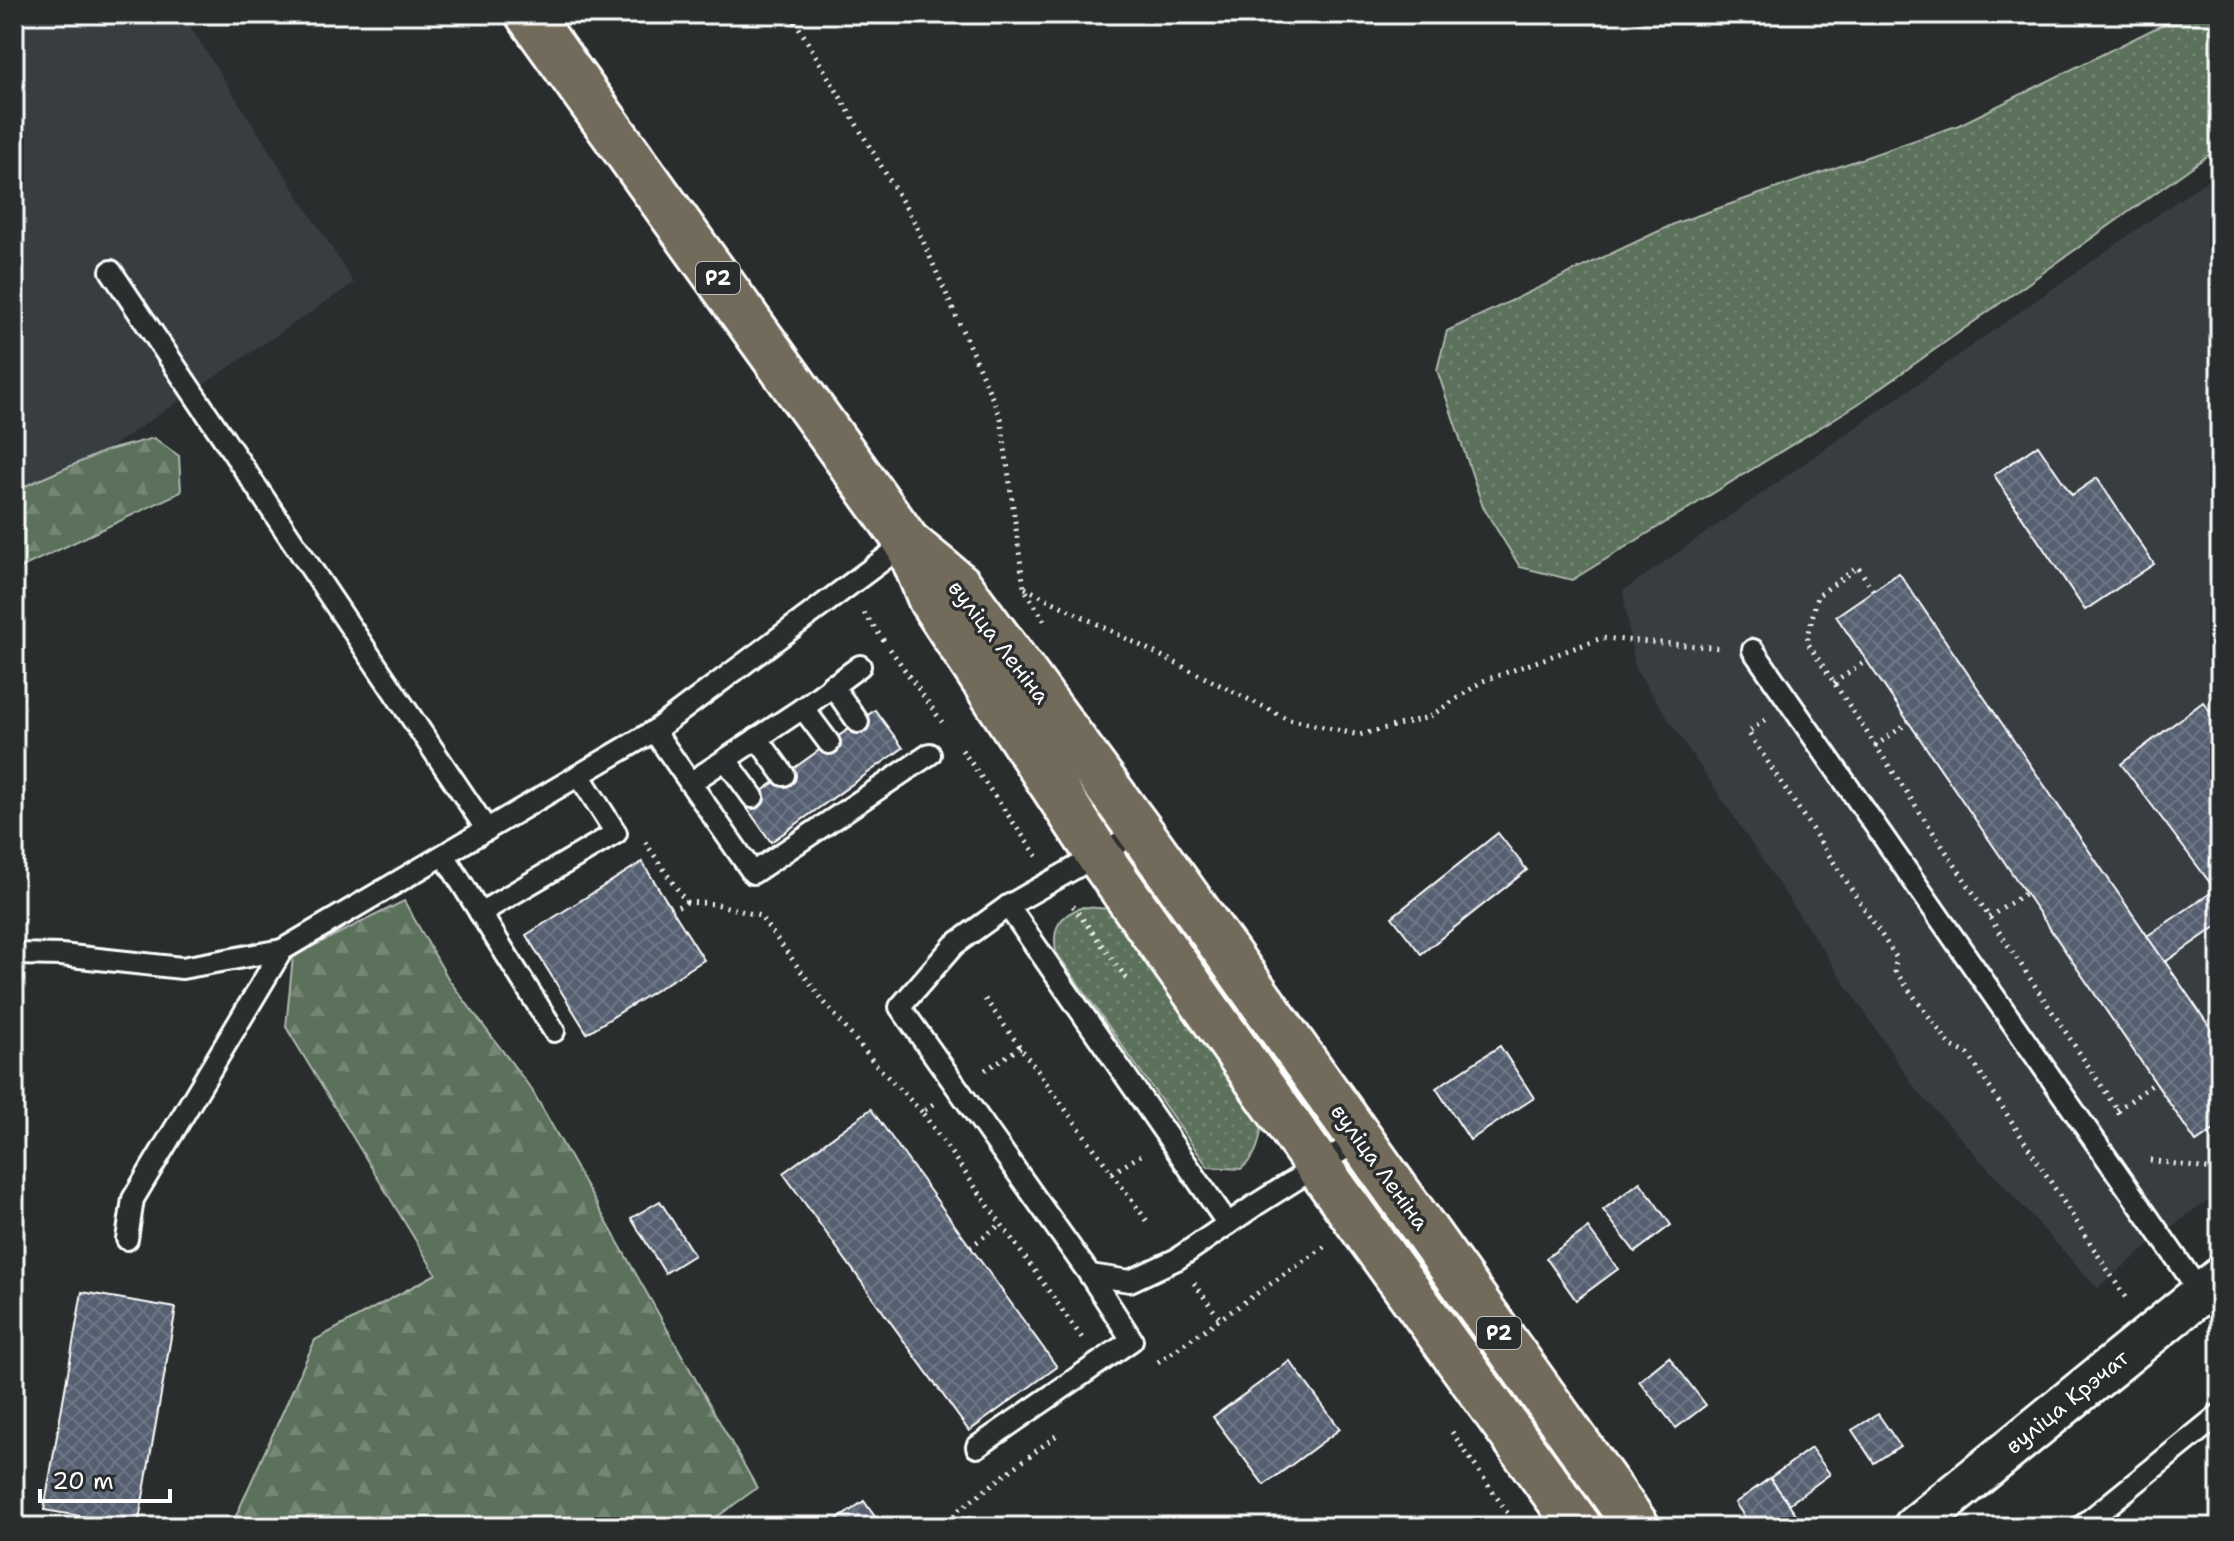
<svg xmlns="http://www.w3.org/2000/svg" width="2234" height="1541" viewBox="0 0 2234 1541" font-family="'Shantell Sans',sans-serif">
  <defs>
    <pattern id="grass-dots" width="8" height="8" patternUnits="userSpaceOnUse" patternTransform="scale(2)"><rect width="8" height="8" fill="#5b715c"/><path d="M2 2h.1M6 6h.1" fill="none" stroke="#748674" stroke-width="1.8" stroke-linecap="round"/></pattern>
    <pattern id="forest-firs" width="22" height="20" patternUnits="userSpaceOnUse" patternTransform="scale(2)"><rect width="22" height="20" fill="#5b715c"/><path d="M5 1l3.5 6h-7zM16 11l3.5 6h-7z" fill="#748674"/></pattern>
    <pattern id="building-cross-hatch" width="8" height="8" patternUnits="userSpaceOnUse" patternTransform="scale(2)"><rect width="8" height="8" fill="#555f70"/><path d="M0 0l8 8M0 8l8-8" fill="none" stroke="#6e7785"/></pattern>
  </defs>
  <rect width="100%" height="100%" fill="#2a2d2e"/>
  <filter id="ink" filterUnits="userSpaceOnUse"><feTurbulence type="fractalNoise" baseFrequency=".0125" numOctaves="2"/><feDisplacementMap in="SourceGraphic" scale="16" xChannelSelector="R" yChannelSelector="G"/><feConvolveMatrix kernelMatrix="1 2 1 2 8 2 1 2 1" color-interpolation-filters="sRGB"/></filter>
  <g filter="url(#ink)">
    <g fill="#373c42">
      <polygon points="28,14 182,14 354,283 105,451 14,491 14,23"/>
      <polygon points="2220,171 2220,1194 2195,1209 2097,1288 1915,1088 1635,669 1623,591"/>
    </g>
    <g fill="url(#grass-dots)" stroke="#adb8ae" stroke-width="2">
      <polygon points="2184,14 2220,14 2220,147 1858,404 1572,580 1520,567 1483,507 1437,370 1447,331 1676,223 1959,125"/>
      <path d="M1083 907 1112 909 1262 1122C1260 1142 1257 1156 1241 1169L1208 1167 1056 952C1052 928 1059 915 1083 907Z"/>
    </g>
    <g fill="url(#forest-firs)" stroke="#adb8ae" stroke-width="2">
      <polygon points="154,438 179,456 181,492 14,571 14,491 105,451"/>
      <polygon points="404,901 449,980 532,1090 757,1488 703,1527 231,1527 315,1340 436,1274 286,1027 293,956"/>
    </g>
    <g fill="url(#building-cross-hatch)" stroke="#fff" stroke-width="2">
      <polygon points="2038,445 2072,495 2097,478 2154,564 2085,610 1994,475"/>
      <polygon points="1899,573 2220,1042 2220,1126 2196,1142 1836,616"/>
      <polygon points="2203,702 2220,724 2220,896 2121,764"/>
      <polygon points="875,710 903,748 771,842 744,804"/>
      <polygon points="1498,833 1527,870 1421,954 1392,917"/>
      <polygon points="642,862 704,960 587,1033 526,935"/>
      <polygon points="2215,890 2220,896 2220,924 2165,962 2147,936"/>
      <polygon points="1500,1046 1534,1098 1470,1140 1436,1088"/>
      <polygon points="871,1109 1057,1367 969,1431 783,1173"/>
      <polygon points="1640,1182 1671,1225 1635,1252 1603,1210"/>
      <polygon points="660,1201 694,1255 665,1273 631,1218"/>
      <polygon points="1588,1228 1618,1269 1576,1300 1546,1258"/>
      <polygon points="82,1292 176,1308 138,1526 44,1510"/>
      <polygon points="1669,1357 1706,1405 1676,1428 1639,1381"/>
      <polygon points="1290,1361 1340,1429 1264,1485 1213,1417"/>
      <polygon points="1878,1414 1900,1446 1874,1463 1852,1430"/>
      <polygon points="1811,1448 1830,1474 1789,1504 1770,1478"/>
      <polygon points="1770,1478 1789,1504 1805,1527 1752,1527 1735,1503"/>
      <polygon points="864,1501 882,1527 827,1527"/>
    </g>
    <g fill="none" stroke-linecap="round" stroke-linejoin="round">
      <g stroke="#fff" stroke-width="26">
        <g id="lane">
          <polyline points="111,271 487,830"/>
          <polyline points="1753,650 2200,1292"/>
          <polyline points="832,685 858,722"/>
          <polyline points="803,708 829,743"/>
          <polyline points="654,731 753,873 930,754"/>
          <polyline points="757,738 784,775"/>
          <polyline points="726,760 753,797"/>
          <polyline points="690,783 803,708 860,666"/>
          <polyline points="1140,831 1008,906 954,945 900,1007 1090,1275 1130,1281 1177,1259 1257,1204 1360,1139"/>
          <polyline points="444,855 554,1031"/>
          <polyline points="1008,906 1228,1224"/>
          <polyline points="480,913 616,833 579,775"/>
          <polyline points="14,954 61,955 182,968 282,950"/>
          <polyline points="127,1239 133,1199 282,950 654,731 907,542"/>
          <polyline points="977,1447 1132,1340 1090,1275"/>
          <polyline points="2081,1527 2220,1414"/>
        </g>
      </g>
      <g stroke="#fff" stroke-width="46">
        <polyline id="street" points="1914,1527 2220,1278"/>
      </g>
      <g stroke="#fff" stroke-width="50">
        <g id="primary">
          <polyline points="528,14 907,542 931,600 1099,856 1318,1166 1579,1527"/>
          <polyline points="909,544 959,585 1140,831 1637,1527"/>
        </g>
      </g>
      <g stroke="#fff" stroke-width="5" stroke-dasharray="2 6" stroke-linecap="butt">
        <polyline points="791,14 915,223 1001,418 1024,588 1047,625"/>
        <polyline points="1025,588 1288,719 1359,735 1429,717 1483,681 1602,638 1721,648"/>
        <polyline points="1873,590 1858,567 1817,596 1807,642 2120,1114"/>
        <polyline points="864,613 884,641"/>
        <polyline points="890,649 942,722"/>
        <polyline points="1834,683 1867,660"/>
        <polyline points="1765,720 1748,732 1896,957 1895,971 1951,1046 1968,1054 2127,1300"/>
        <polyline points="1875,746 1909,722"/>
        <polyline points="962,750 1037,856"/>
        <polyline points="645,842 686,902 672,910"/>
        <polyline points="686,902 716,904 760,916 824,1002 878,1067 922,1112"/>
        <polyline points="1073,906 1127,979"/>
        <polyline points="1989,917 2026,893"/>
        <polyline points="985,999 1147,1221"/>
        <polyline points="985,1070 1021,1047"/>
        <polyline points="933,1104 922,1112 1082,1338"/>
        <polyline points="2117,1110 2156,1082"/>
        <polyline points="2150,1160 2220,1171"/>
        <polyline points="1112,1173 1141,1155"/>
        <polyline points="970,1247 1001,1224"/>
        <polyline points="1194,1283 1220,1319"/>
        <polyline points="1158,1362 1324,1247"/>
        <polyline points="1452,1432 1517,1527"/>
        <polyline points="942,1527 959,1510 1057,1435"/>
      </g>
      <use href="#lane" stroke="#2a2d2e" stroke-width="20"/>
      <use href="#street" stroke="#2a2d2e" stroke-width="40"/>
      <use href="#primary" stroke="#726b5a" stroke-width="44"/>
    </g>
  </g>
  <g text-anchor="middle" dominant-baseline="central" stroke-width="7" stroke-linejoin="round" paint-order="stroke">
    <g fill="#2a2d2e" stroke="#bfc0c0" stroke-width="2">
      <rect x="696" y="262" width="44" height="32" rx="6"/>
      <rect x="1477" y="1317" width="44" height="32" rx="6"/>
    </g>
    <g font-size="20" font-weight="bold" fill="#fff">
      <text x="718" y="278">Р2</text>
      <text x="1499" y="1333">Р2</text>
    </g>
    <g font-size="22" fill="#fff" stroke="#2a2d2e">
      <text transform="translate(999 642) rotate(52)">вуліца Леніна</text>
      <text transform="translate(1380 1167) rotate(54)">вуліца Леніна</text>
      <text transform="translate(2067 1402) rotate(-39)">вуліца Крэчат</text>
    </g>
  </g>
  <rect width="2234" height="1541" fill="none" stroke="#2a2d2e" stroke-width="48"/>
  <rect x="24" y="24" width="2186" height="1493" fill="none" stroke="#fff" stroke-width="3" filter="url(#ink)"/>
  <path d="M40 1489v12h130v-12" fill="none" stroke="#ffffff" stroke-width="4"/>
  <text x="52" y="1489" font-size="24" fill="#ffffff" stroke="#2a2d2e" stroke-width="6" paint-order="stroke">20 m</text>
</svg>
